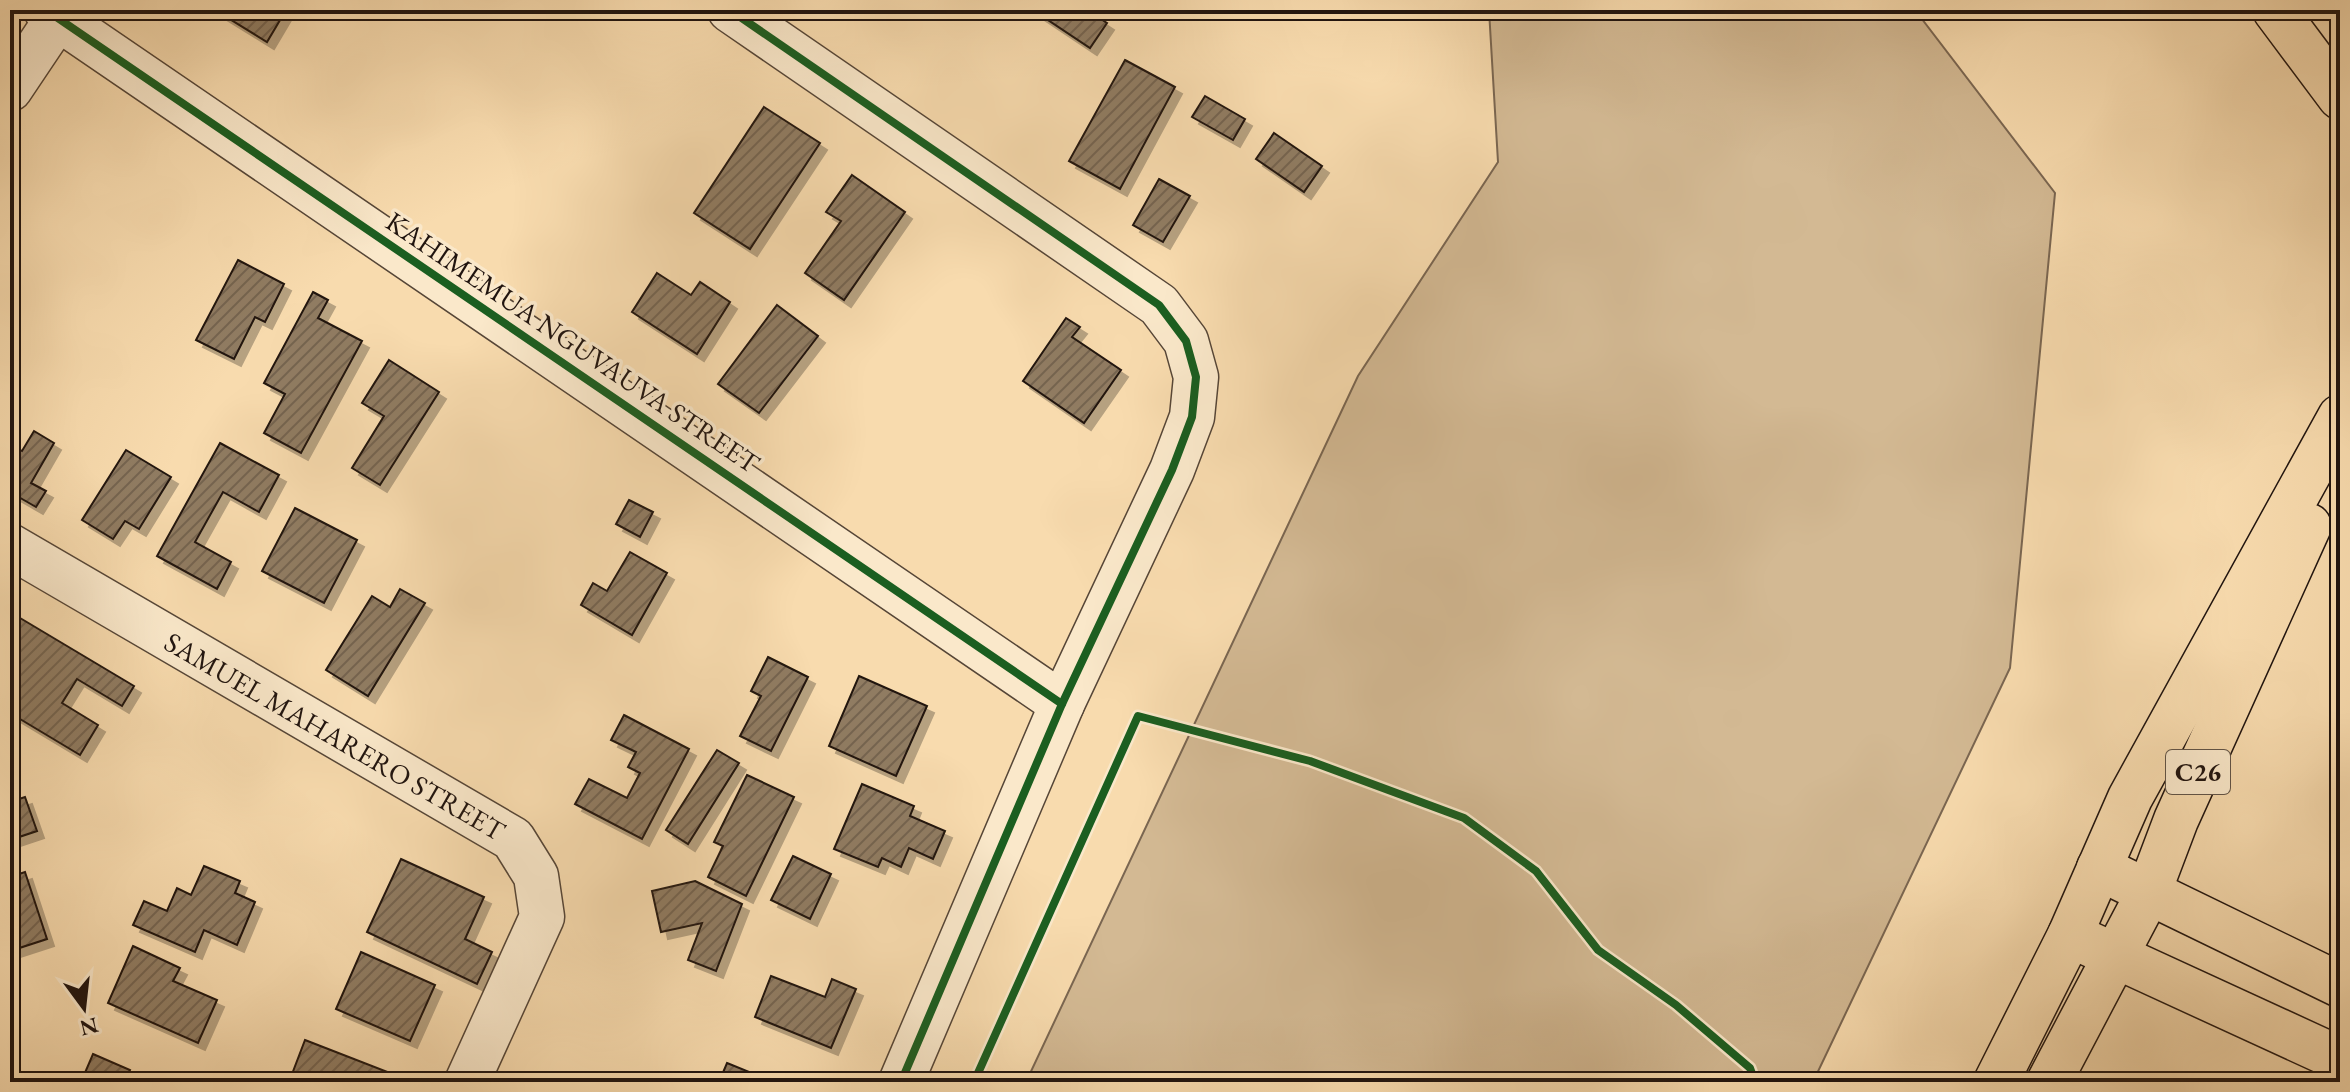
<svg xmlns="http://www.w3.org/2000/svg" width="2350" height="1092" viewBox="0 0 2350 1092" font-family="'EB Garamond',serif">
  <defs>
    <pattern id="building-hatch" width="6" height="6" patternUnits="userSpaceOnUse" patternTransform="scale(2)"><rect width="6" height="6" fill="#907b62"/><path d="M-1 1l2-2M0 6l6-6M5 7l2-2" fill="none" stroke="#75644f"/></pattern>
    <filter id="shadow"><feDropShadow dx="7" dy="7" stdDeviation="0" flood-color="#0004"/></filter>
  </defs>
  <rect width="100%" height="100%" fill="#f8dbae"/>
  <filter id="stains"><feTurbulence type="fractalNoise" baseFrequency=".0025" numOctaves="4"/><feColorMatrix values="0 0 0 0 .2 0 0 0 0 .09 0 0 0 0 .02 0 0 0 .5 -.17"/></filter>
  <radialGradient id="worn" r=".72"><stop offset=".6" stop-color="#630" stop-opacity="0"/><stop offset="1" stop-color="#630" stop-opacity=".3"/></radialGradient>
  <polygon fill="#d3b993" stroke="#7a6651" stroke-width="2" points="1489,10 1915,10 2055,193 2010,668 1813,1082 1026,1082 1358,376 1498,162"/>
  <g fill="url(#building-hatch)" stroke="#20140f" stroke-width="2" filter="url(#shadow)">
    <polygon points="215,10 286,10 267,42"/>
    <polygon points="1038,10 1087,10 1107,23 1090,48 1036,12"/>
    <polygon points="1125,60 1175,87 1120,189 1069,161"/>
    <polygon points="1205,96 1245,119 1233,140 1192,117"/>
    <polygon points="764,107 820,143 750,249 694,213"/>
    <polygon points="1274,133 1322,166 1304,192 1256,159"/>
    <polygon points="852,175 905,212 844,300 805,273 841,221 826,212"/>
    <polygon points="1159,179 1190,196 1163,242 1133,225"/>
    <polygon points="238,260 284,284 265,322 255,317 234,359 196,340"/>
    <polygon points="657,273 691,295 700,282 730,302 697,354 632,312"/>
    <polygon points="313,292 328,300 318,318 362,341 301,453 264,433 285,394 264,383"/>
    <polygon points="777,305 818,336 759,413 718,384"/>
    <polygon points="1066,318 1080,327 1072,337 1121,370 1084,423 1023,381"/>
    <polygon points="389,360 439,392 380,485 352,468 384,416 362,403"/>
    <polygon points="34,431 54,443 31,483 46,491 36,507 10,492 10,444 22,451"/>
    <polygon points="220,443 279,475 259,512 223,492 195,542 231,562 217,589 157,556"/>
    <polygon points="126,450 171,477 139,529 125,521 113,539 82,520"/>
    <polygon points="629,500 653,512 640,537 616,524"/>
    <polygon points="295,508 357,540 324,603 262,571"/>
    <polygon points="630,552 667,573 632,635 581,605 593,583 607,591"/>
    <polygon points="400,589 425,603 368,696 326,670 372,596 390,607"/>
    <polygon points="10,612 134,686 122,706 77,679 62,703 98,725 80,755 10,713"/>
    <polygon points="768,657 808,677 771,751 740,736 761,696 751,691"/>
    <polygon points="859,676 927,706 896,776 829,746"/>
    <polygon points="624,715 689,749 642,839 575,804 589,779 627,798 640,773 628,767 636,752 611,740"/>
    <polygon points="717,750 739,763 688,844 666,830"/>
    <polygon points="747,775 794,797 746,896 708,877 723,846 714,842"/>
    <polygon points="862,784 914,806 910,816 945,831 933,859 909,848 901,867 882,858 878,867 834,849"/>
    <polygon points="25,797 37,831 10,840 10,802"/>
    <polygon points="793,856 831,874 810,919 771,900"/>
    <polygon points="401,859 484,897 465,939 492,952 477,984 367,932"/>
    <polygon points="204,866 240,881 235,893 255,902 237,945 204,930 195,952 133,925 144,901 167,911 177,888 191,895"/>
    <polygon points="25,872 47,939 10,951 10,877"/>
    <polygon points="695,881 742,904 716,971 688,960 702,923 661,932 652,891"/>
    <polygon points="133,946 180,968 173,981 217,1000 198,1043 108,1003"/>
    <polygon points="361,952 435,985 410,1041 336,1009"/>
    <polygon points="771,976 825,997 832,979 856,989 831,1048 755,1017"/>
    <polygon points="305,1040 403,1078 401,1082 289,1082"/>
    <polygon points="93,1054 130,1070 125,1082 81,1082"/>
    <polygon points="727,1063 774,1082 719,1082"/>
  </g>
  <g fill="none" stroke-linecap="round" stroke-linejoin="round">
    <g stroke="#564637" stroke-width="47">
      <g id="minor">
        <polyline points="46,10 1062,704"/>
        <polyline points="730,10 1159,305 1186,341 1196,377 1192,417 1172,470 1062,704 901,1082"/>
        <polyline points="10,89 63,10"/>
        <polyline points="10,546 513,839 536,876 542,917 467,1082"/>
      </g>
    </g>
    <g stroke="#20140f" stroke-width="47">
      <g id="major">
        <polyline points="1996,1082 2070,935 2130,798 2340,417"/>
        <polyline points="2049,1082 2148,894 2176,820 2309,526"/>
      </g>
    </g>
    <g stroke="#20140f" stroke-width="47">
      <g id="highway">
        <polyline points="2275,10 2340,97"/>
        <polyline points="2099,868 2340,985"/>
        <polyline points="2070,935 2340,1059"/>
      </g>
    </g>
    <use href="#minor" stroke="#fae8ca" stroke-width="44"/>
    <use href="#major" stroke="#f8dbae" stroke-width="44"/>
    <use href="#highway" stroke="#f8dbae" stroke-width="44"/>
    <g stroke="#fae8ca" stroke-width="13">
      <g id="cycleway">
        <polyline points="46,10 1062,704"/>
        <polyline points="730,10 1159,305 1186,341 1196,377 1192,417 1172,470 1062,704 901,1082"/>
        <polyline points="974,1082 1138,716 1310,761 1464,818 1536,871 1598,950 1676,1005 1750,1068 1755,1082"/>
      </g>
    </g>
    <use href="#cycleway" stroke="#1b5e20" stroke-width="8"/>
  </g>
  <g text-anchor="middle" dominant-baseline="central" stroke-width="7" stroke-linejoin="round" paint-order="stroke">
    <rect fill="#fae8ca" stroke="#615447" stroke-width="2" x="2166" y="750" width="64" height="44" rx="6"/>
    <g font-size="26" font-weight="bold" fill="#20140f">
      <text x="2198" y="772">C26</text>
    </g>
    <g font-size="28" fill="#20140f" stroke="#fae8ca">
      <text transform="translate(573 342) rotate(34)">KAHIMEMUA NGUVAUVA STREET</text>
      <text transform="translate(335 736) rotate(30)">SAMUEL MAHARERO STREET</text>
    </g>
  </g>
  <rect width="2350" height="1092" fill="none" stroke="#f8dbae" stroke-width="40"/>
  <rect x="12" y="12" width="2326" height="1068" fill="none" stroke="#20140f" stroke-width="4"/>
  <rect x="20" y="20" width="2310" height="1052" fill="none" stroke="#20140f" stroke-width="2"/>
  <g transform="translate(84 1008) rotate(165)" stroke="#fae8ca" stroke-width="6" paint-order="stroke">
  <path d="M0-6L14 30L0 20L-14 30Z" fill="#20140f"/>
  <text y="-12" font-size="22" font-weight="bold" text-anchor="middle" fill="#20140f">N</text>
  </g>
  <rect width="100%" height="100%" filter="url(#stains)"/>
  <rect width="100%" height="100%" fill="url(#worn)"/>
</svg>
